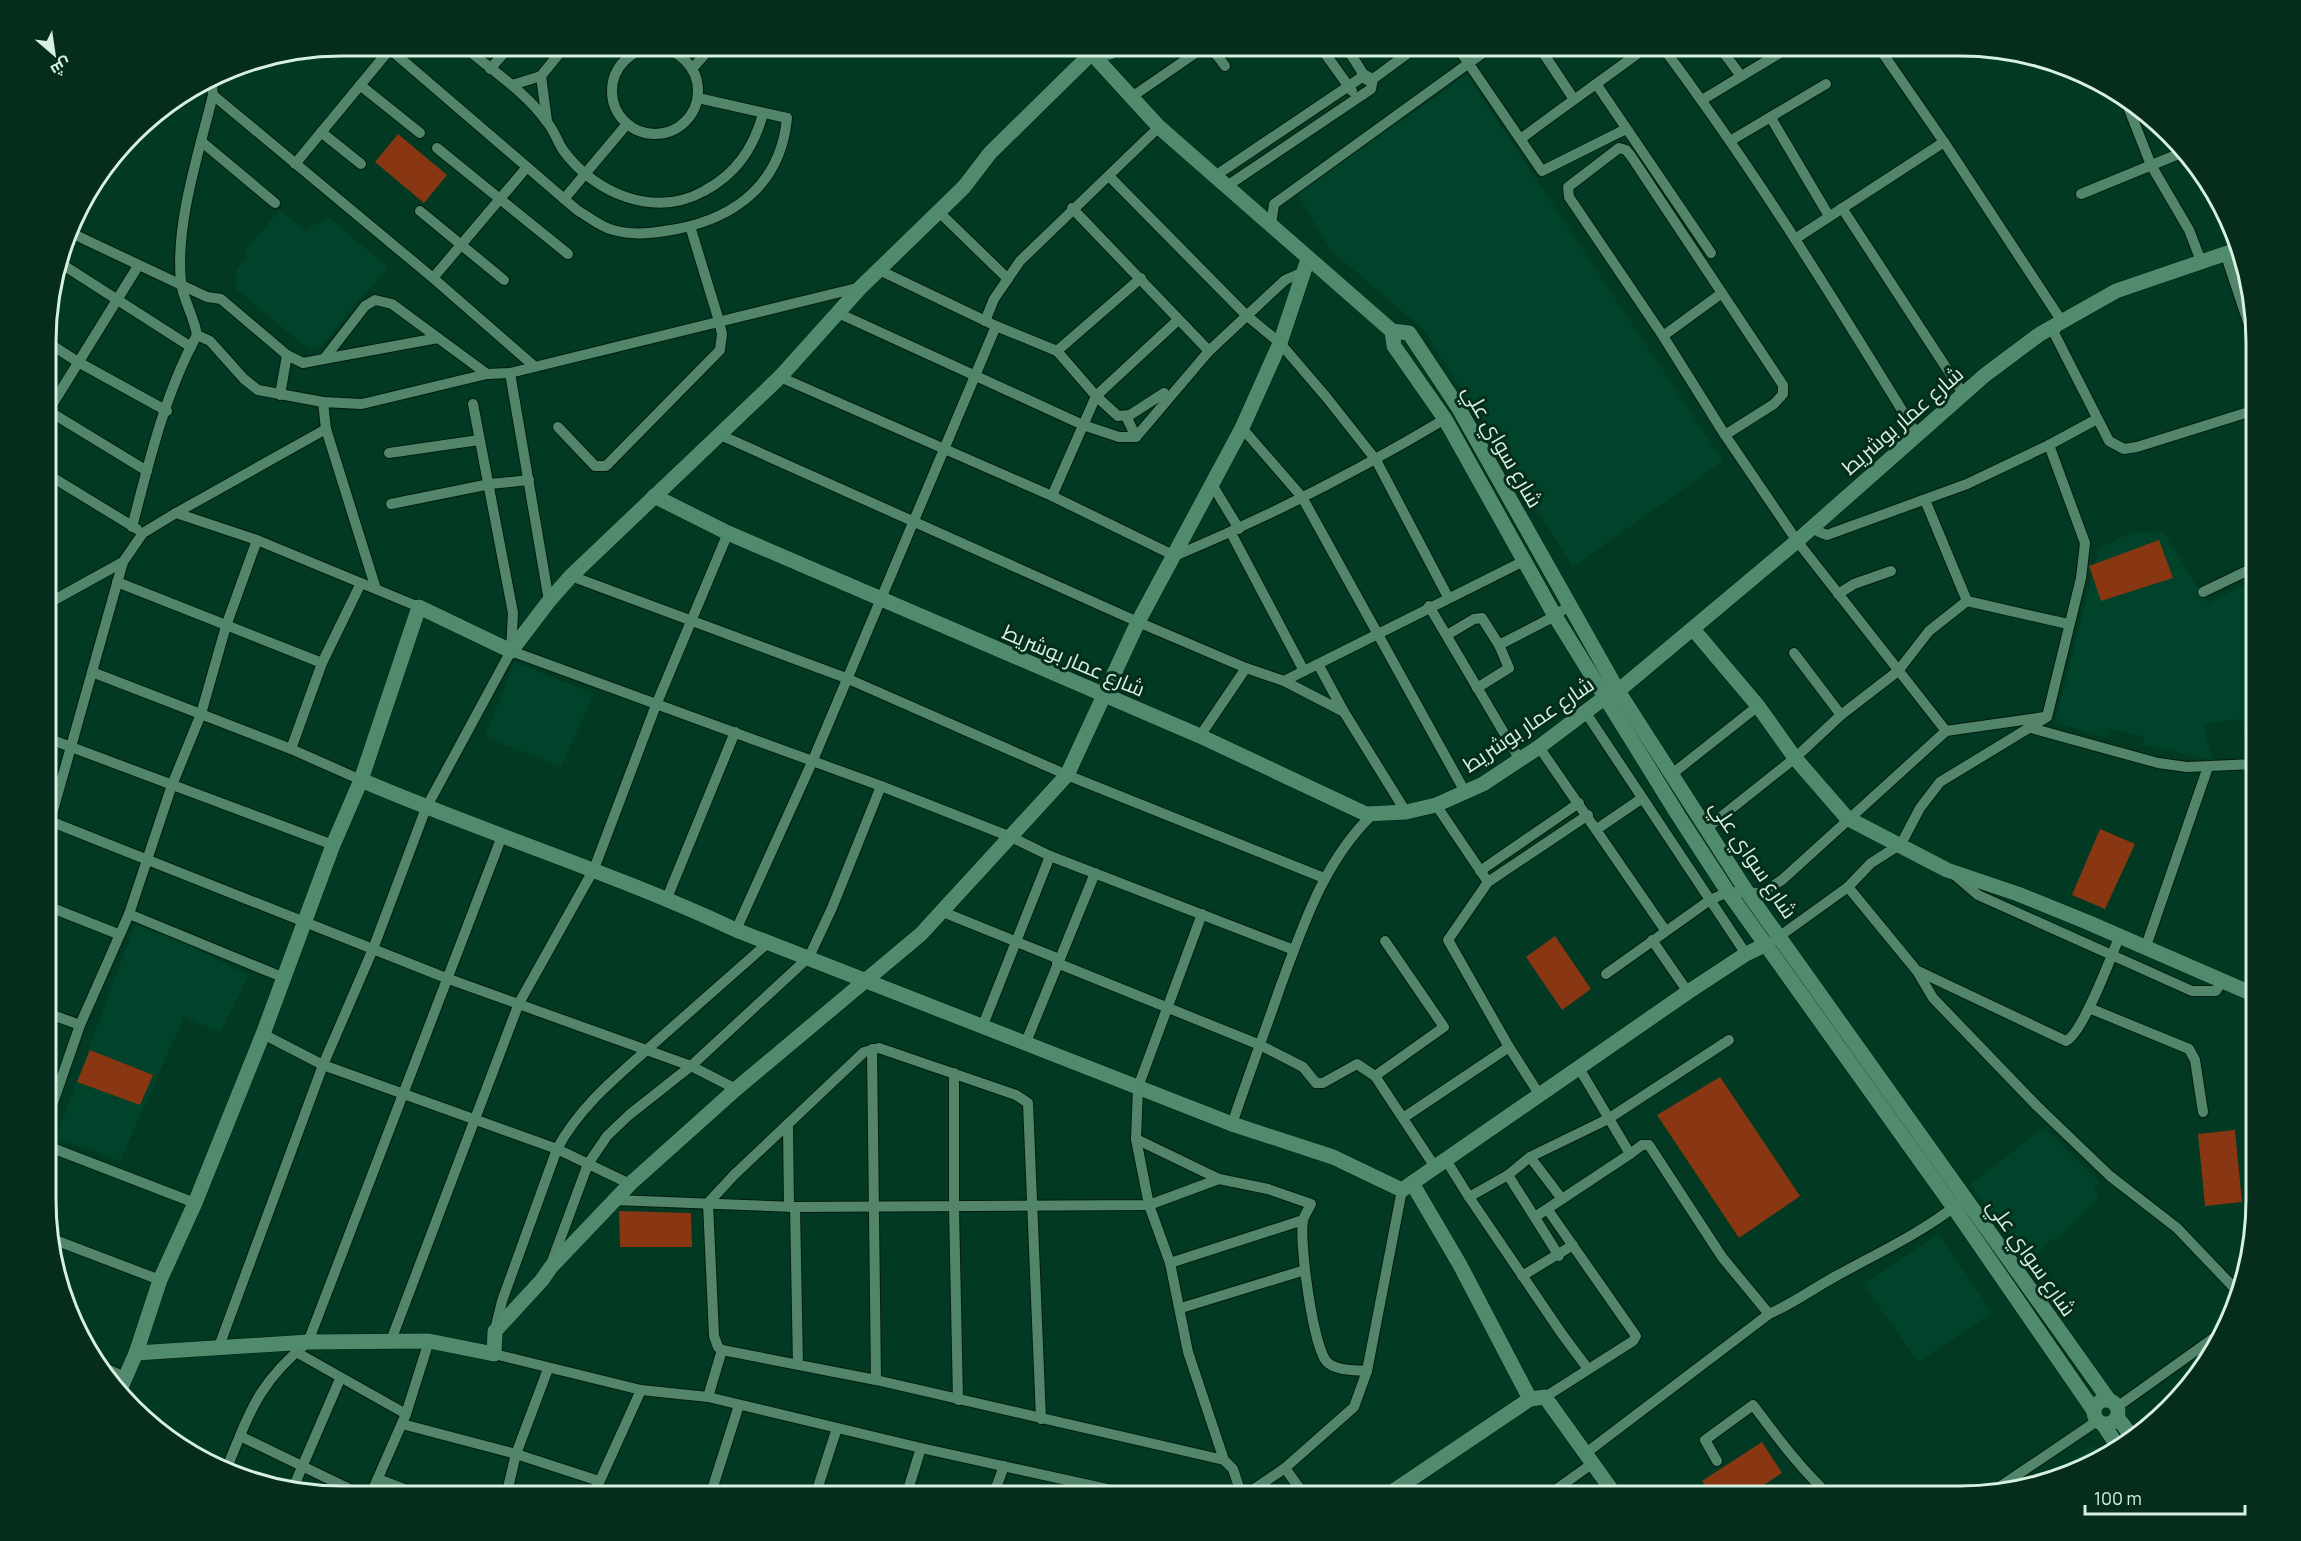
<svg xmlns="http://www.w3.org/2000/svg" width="2301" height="1541" viewBox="0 0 2301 1541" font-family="Manrope,Cairo,sans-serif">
  <rect width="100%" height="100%" fill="#023923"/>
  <g fill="#00432a">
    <polygon points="1467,75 1723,461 1573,567 1423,329 1331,251 1297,193"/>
    <polygon points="280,210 306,232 315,222 319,225 327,216 388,267 323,344 309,350 235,288 237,269 248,255 244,252"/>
    <polygon points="2163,531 2208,604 2255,579 2255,751 2247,751 2242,719 2203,724 2213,761 2142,744 2145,737 2109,729 2107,738 2055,722 2099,548 2132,532"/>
    <polygon points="514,662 594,694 561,767 485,737"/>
    <polygon points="135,924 180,941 249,975 220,1033 184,1017 120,1161 56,1137"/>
    <polygon points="2044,1127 2100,1183 2092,1187 2099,1197 2056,1241 2053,1238 2026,1266 2015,1253 2019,1249 1970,1185"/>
    <polygon points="1939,1234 1992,1313 1918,1362 1863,1284"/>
    <polygon points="2094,1445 2103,1458 2036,1486"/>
  </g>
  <g fill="#893613">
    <polygon points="398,134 447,175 424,203 375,162"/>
    <polygon points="2159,540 2173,578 2101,601 2089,566"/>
    <polygon points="2247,711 2255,711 2255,744 2249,744"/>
    <polygon points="2100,829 2135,844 2105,909 2072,895"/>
    <polygon points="1555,936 1591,989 1562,1010 1526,957"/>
    <polygon points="90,1050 153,1075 140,1105 77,1082"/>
    <polygon points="1720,1077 1800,1196 1739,1238 1657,1115"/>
    <polygon points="2235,1130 2242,1202 2205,1206 2198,1134"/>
    <polygon points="619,1211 691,1213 692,1247 620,1247"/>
    <polygon points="1762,1442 1782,1473 1749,1495 1712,1495 1702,1481"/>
  </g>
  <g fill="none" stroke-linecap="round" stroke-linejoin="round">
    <g stroke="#031d11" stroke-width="12">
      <g id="street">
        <path d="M385 45 577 210C589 217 600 227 613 230 635 236 655 233 677 229 738 217 781 182 787 118L698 98"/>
        <path d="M462 45C490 69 525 91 547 122 554 130 557 141 563 150 594 193 654 219 704 191 736 174 753 149 763 114"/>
        <polyline points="1319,45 1352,91"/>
        <polyline points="1345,45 1367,80"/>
        <polyline points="1456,45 1542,171 1626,129"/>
        <polyline points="1538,45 1573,98"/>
        <path d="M1661 45C1754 169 1835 301 1916 433"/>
        <polyline points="1718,45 1741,76"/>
        <polyline points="1877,45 1944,142"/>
        <circle cx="655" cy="91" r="43"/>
        <polyline points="490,69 511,45"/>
        <polyline points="692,69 713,45"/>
        <polyline points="541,76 547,121"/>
        <path d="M211 78 213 95C199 152 175 224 181 282 183 300 194 316 197 335L210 341 244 379 258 390 323 402 362 404 487 374 510 373 861 287"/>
        <polyline points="360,85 420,133"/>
        <polyline points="512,85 541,76 566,45"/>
        <polyline points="1597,85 1711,253"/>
        <polyline points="2123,94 2151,165 2189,230 2201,261"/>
        <polyline points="213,95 433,278 534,366"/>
        <path d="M1133 96 1197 52C1213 46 1216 54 1225 66"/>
        <polyline points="1702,100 1793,45"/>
        <polyline points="1771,118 1829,216"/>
        <polyline points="321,132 361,164"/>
        <path d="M1522 138C1564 106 1607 77 1649 45"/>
        <polyline points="1730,141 1826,84"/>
        <polyline points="202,142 275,203"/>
        <polyline points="437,148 568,254"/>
        <polyline points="295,164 390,49"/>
        <polyline points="1215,176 1365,75 1373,79"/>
        <polyline points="1110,177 1246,315 1280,343 1327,398 1376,460 1448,597"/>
        <polyline points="1227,186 1371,89 1373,79 1419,45"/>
        <polyline points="2081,194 2186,151"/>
        <polyline points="564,199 627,124"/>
        <polyline points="1842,208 1964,395"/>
        <polyline points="420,211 504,280"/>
        <polyline points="939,212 1008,279"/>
        <polyline points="1271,225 1274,204 1494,45"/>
        <polyline points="69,232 207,297 221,299 287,355 303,363 324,359 365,306 375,300 392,304 487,374"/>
        <polyline points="1795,239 1944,142 2061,320 2054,333 2109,441 2124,449 2137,447 2255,410"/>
        <polyline points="2225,253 2255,343"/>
        <polyline points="60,263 191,347"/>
        <polyline points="879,270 996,326 1057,351 1096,396 1118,416 1130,415 1164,393"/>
        <polyline points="433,278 527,167"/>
        <polyline points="838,313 1083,425 1119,437 1136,437 1209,351 1072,208"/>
        <polyline points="985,321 994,299 1020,261 1159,127"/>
        <polyline points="1663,336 1722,293"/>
        <polyline points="47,342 78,362 167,411"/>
        <polyline points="1057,351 1141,278"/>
        <polyline points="1209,351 1285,280 1303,272"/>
        <polyline points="324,359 438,338"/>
        <polyline points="510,373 549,601"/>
        <path d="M780 377 1052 496 1175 556C1268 517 1358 471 1445 419"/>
        <polyline points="280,395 287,355"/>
        <polyline points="323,402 326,429"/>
        <polyline points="47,410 147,471"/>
        <polyline points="47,413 138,266"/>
        <polyline points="1126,416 1136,437"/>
        <polyline points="558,427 595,466 606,466 720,350 722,334 719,321 690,226"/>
        <polyline points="1242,428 1302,497 1464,790"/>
        <polyline points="718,434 1138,622 1246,668 1284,681 1344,712 1406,812"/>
        <polyline points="1725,435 1774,404 1783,394 1783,385 1631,156 1626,150 1619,148 1568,187 1569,197 1663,336 1725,435 1797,541 1946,731"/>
        <polyline points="2049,445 2097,419"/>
        <polyline points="389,453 479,440"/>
        <polyline points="47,474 137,529"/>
        <polyline points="1213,486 1239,529"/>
        <polyline points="1052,496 1096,396 1178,320"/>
        <polyline points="1925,500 1967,601"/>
        <polyline points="391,504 490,484 529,480"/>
        <polyline points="176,513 326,429 376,589"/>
        <path d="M132 527C149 462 165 393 197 335"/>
        <polyline points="1231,533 1304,671"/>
        <polyline points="571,576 846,678 1067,775 1324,878"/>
        <polyline points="117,582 322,663"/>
        <polyline points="2203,592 2255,567"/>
        <polyline points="1838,594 1854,584 1891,571"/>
        <polyline points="47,604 123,562 143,533 176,513 257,540 419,607"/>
        <polyline points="1429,606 1520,760"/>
        <polyline points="1447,635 1474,619 1482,618 1499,645 1555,616 1568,606"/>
        <polyline points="511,651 881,786 1011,837 1050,856 1294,950"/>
        <polyline points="1794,653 1841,715"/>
        <polyline points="1318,664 1344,712"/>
        <polyline points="92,672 291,749 361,780"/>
        <polyline points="1284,681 1524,561"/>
        <polyline points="1477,688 1509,668 1499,645"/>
        <polyline points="1586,713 1746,954"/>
        <polyline points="2031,728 2158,763 2187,767 2255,764"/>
        <polyline points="1200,736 1246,668"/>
        <polyline points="47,738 333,845"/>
        <polyline points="1539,747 1665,930"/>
        <polyline points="291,749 322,663 361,583"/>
        <polyline points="1672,774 1758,706"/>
        <polyline points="1436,805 1488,882 1448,940 1509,1047 1539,1094"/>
        <polyline points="47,820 446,978 691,1066 736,1089"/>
        <polyline points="1707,828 1795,758 1841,715 1898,671 1929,631 1967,601 2068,624"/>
        <polyline points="1597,829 1641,799"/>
        <polyline points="47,832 123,562"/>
        <polyline points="1480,871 1579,803"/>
        <polyline points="1957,877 1978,895 2192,991 2216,991 2222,981"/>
        <polyline points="1488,882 1588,815"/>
        <polyline points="1848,887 1917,971 1933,998 2037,1106 2110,1176 2177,1228 2240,1294"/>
        <polyline points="667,898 735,732"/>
        <polyline points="47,906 118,934"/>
        <polyline points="943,912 1059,959"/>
        <polyline points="129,914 282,977"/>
        <polyline points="1202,914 1138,1087 1136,1139 1149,1205 1170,1263 1188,1352 1224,1460 1233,1469 1242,1496"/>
        <polyline points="736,930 813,760 996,326"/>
        <polyline points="1652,940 1688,992"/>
        <polyline points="1385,941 1444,1027 1375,1076 1435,1167"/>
        <polyline points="1773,941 1848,887 1871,863 1901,844 1920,808 1940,782 2047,717 2081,578 2085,543 2049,445 1967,484 1827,535 1819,532 1814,525"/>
        <polyline points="2146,946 2208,767"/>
        <polyline points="1057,963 1260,1045 1303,1067 1316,1083 1323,1083 1357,1064 1375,1076"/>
        <path d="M1918 971 2066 1041C2083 1033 2111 957 2120 935"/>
        <polyline points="1606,974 1710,900 1728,892 1762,893 1782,880 1946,731 2044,717"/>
        <polyline points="2089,1008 2189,1049 2195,1060 2203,1112"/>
        <polyline points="47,1013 80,1025"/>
        <polyline points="983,1025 1050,856"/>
        <polyline points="263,1034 323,1065 557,1149 630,1184"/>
        <polyline points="1026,1042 1095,873"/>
        <polyline points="872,1049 876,1380"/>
        <polyline points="954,1073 954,1208 958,1400"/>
        <polyline points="1403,1118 1509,1047"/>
        <polyline points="47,1120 80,1025 129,914 172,785 201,714 226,626 257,540"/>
        <path d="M1232 1124C1248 1077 1265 1031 1281 985 1304 923 1325 859 1374 813"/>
        <polyline points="788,1126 789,1207"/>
        <polyline points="1136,1139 1219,1179"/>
        <polyline points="47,1146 195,1203"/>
        <polyline points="1630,1154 1642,1145 1649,1145 1722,1257 1769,1314"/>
        <polyline points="1530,1157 1562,1199"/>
        <polyline points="1446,1160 1469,1197"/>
        <polyline points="1508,1175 1559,1256"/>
        <path d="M614 1200 795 1207 1149 1205 1219 1179 1268 1189 1311 1204C1309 1209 1304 1215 1303 1221 1299 1241 1313 1348 1327 1362 1336 1371 1355 1370 1367 1371"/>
        <polyline points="795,1207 798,1365"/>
        <polyline points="1535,1217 1630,1154 1579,1068"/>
        <polyline points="47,1237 160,1280"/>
        <polyline points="1170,1263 1303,1220"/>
        <polyline points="551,1264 588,1164 607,1136 629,1115 691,1066 809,957 832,908 881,786"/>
        <polyline points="1522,1276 1573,1245"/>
        <polyline points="1181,1308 1305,1270"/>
        <path d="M495 1330 502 1301 557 1149C581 1104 621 1073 659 1039 695 1007 732 975 769 942"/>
        <polyline points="390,1343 519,1003 594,869 656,705 728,533"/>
        <polyline points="218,1349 323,1065 373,949 426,808 511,651 513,613 473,404"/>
        <polyline points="722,1350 876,1380 1224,1460"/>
        <polyline points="296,1352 406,1414"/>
        <polyline points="494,1354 641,1390 708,1397 921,1448 1139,1496"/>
        <polyline points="98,1365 125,1377"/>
        <polyline points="1588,1369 1562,1334 1469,1197 1508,1175 1530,1157 1608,1119 1729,1040"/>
        <polyline points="708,1397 722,1350 718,1347 714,1336 708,1203 734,1175 864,1052 879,1048 1016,1095 1028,1103 1041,1419"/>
        <polyline points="1545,1397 1633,1341 1636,1336 1548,1210"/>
        <polyline points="2117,1407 2222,1332"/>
        <polyline points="402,1424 516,1454 599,1481"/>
        <polyline points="240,1436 364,1496"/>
        <path d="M1586 1453 1769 1314C1794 1303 1814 1288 1838 1275 1878 1253 1921 1233 1958 1204"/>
        <path d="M1717 1461 1705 1440 1753 1405C1777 1437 1800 1468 1829 1495"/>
        <polyline points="1285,1468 1305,1496"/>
        <path d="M226 1470C250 1412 257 1384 308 1342L502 836"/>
        <polyline points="378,1479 422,1496"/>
        <polyline points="293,1488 340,1379"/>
        <polyline points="595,1489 620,1496"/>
        <polyline points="1989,1494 2097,1421"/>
        <polyline points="370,1496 406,1414 429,1341"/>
        <polyline points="506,1496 516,1454 548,1369"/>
        <polyline points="593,1496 641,1390"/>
        <polyline points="710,1496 739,1405"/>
        <polyline points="815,1496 837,1428"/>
        <polyline points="906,1496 921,1448"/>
        <polyline points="993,1496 1004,1466"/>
        <polyline points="1244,1496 1285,1468 1354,1407 1367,1371 1402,1190"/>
        <polyline points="1547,1496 1593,1463"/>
      </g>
    </g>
    <g stroke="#031d11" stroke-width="16">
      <g id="secondary">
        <polyline points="1084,45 1159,127 1392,331 1409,333 1458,407 1618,691 1747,892 2109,1400"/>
        <polyline points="1092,53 1110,52 1123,45"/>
        <polyline points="1392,331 1394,346 1445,419 1555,616 1678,815 1728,892 1954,1208 2094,1411"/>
        <polyline points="654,496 728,533 1200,736 1366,814 1406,812 1436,805 1483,784 1539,747 1604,698 1618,691 1797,541 1985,375 2040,334 2116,291 2239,249"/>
        <polyline points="1693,629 1758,706 1795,758 1847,818 1947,870 2018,894 2087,922 2255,995"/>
        <path d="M361 780C485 833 614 873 736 930L1232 1124 1333 1157 1402 1190 1688 992 1746 954 1767 944"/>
        <polyline points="1412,1183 1460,1265 1530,1399"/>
        <polyline points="136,1353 308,1342 429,1341 494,1354 495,1331 542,1280 551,1267 630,1184 736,1089 921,934 1067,775 1138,622 1242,428 1280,343 1308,259"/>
        <polyline points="119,1392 136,1353 160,1280 195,1203 263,1034 333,845 361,780 419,607 511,651 549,601 571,576 780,377 861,287 964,187 990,153 1100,45"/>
        <circle cx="2106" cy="1412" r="12"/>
        <polyline points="2117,1417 2133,1438"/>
        <polyline points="2103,1424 2119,1448"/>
        <polyline points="1386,1496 1530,1399 1545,1397 1616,1496"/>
      </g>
    </g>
    <use href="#street" stroke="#53856b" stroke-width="10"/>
    <use href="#secondary" stroke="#518b6e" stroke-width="15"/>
  </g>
  <g text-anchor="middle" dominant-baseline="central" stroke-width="6" stroke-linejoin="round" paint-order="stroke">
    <g font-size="21" fill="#d7f0e2" stroke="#062d1c">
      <text transform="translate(1902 420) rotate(-41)">شارع عمار بوشريط</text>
      <text transform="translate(1503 446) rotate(60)">شارع سواي علي</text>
      <text transform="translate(1074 660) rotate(23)">شارع عمار بوشريط</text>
      <text transform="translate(1528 724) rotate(-34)">شارع عمار بوشريط</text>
      <text transform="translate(1754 859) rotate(56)">شارع سواي علي</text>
      <text transform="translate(2032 1257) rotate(55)">شارع سواي علي</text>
    </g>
  </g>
  <path d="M0 0H2301V1541H0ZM342 56H1960A286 286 0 0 1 2246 342V1200A286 286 0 0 1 1960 1486H342A286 286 0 0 1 56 1200V342A286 286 0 0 1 342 56Z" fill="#062d1c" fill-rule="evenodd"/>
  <path fill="none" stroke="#d7f0e2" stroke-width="3" d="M342 56H1960A286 286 0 0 1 2246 342V1200A286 286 0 0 1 1960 1486H342A286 286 0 0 1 56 1200V342A286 286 0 0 1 342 56Z"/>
  <g transform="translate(54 54) rotate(151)" stroke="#062d1c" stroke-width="4.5" paint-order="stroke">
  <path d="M0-4.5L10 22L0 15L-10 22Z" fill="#d7f0e2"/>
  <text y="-9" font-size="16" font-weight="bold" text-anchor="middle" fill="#d7f0e2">ش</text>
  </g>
  <path d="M2085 1505v9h160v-9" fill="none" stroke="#d7f0e2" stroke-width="3"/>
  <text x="2094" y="1505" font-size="18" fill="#d7f0e2" stroke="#062d1c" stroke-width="4.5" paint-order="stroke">100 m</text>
</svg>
